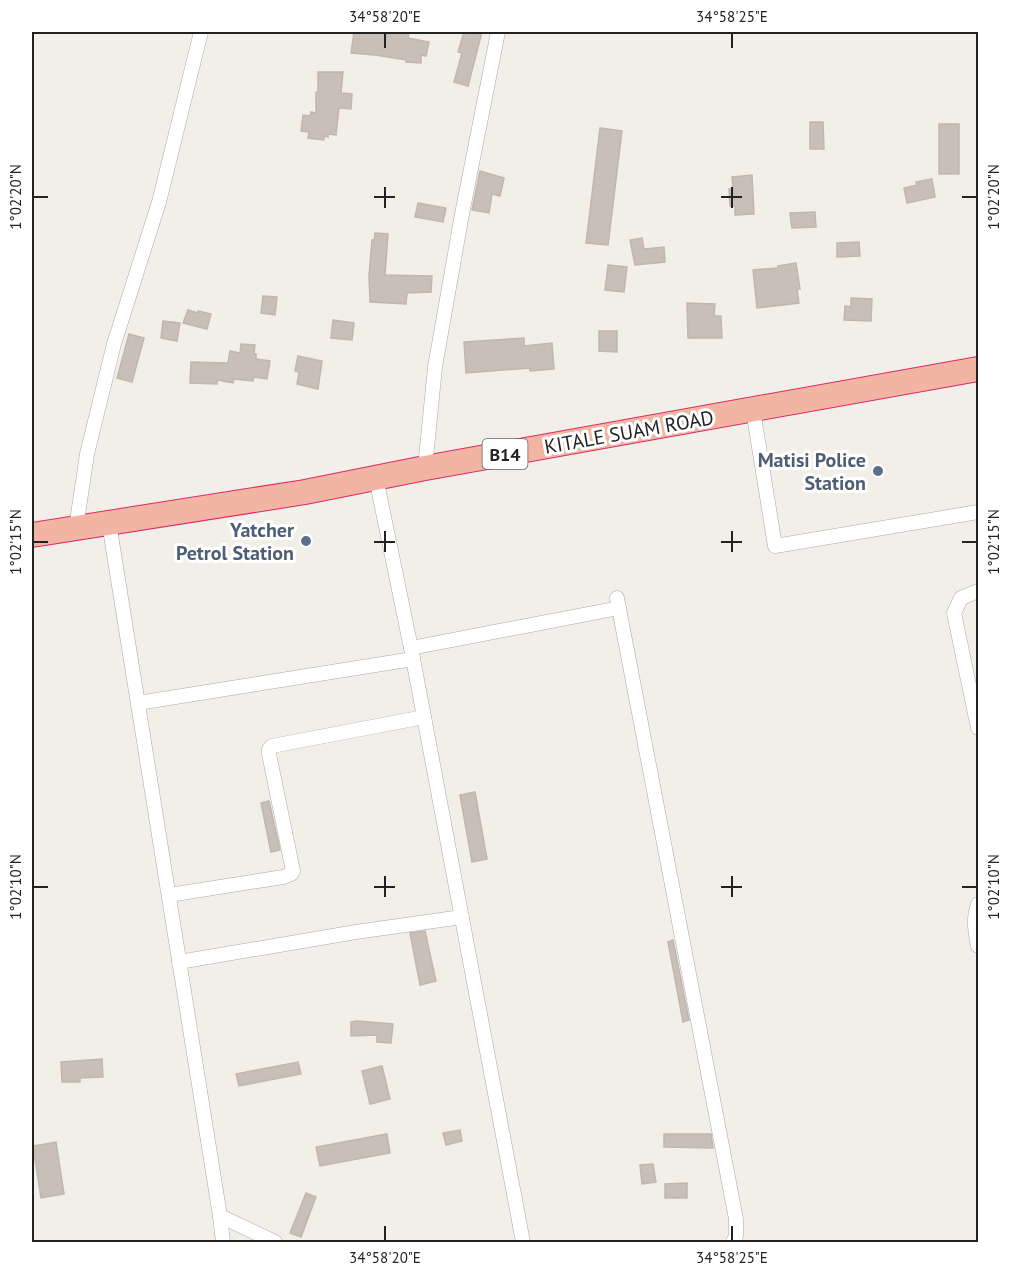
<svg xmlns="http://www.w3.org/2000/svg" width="1010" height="1274" viewBox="0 0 1010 1274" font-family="'PT Sans',sans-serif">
  <rect width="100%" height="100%" fill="#f2efe9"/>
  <g fill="#c7bfb8" stroke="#c4b6ab" stroke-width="1.5">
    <polygon points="354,32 409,32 408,38 429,42 426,56 421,55 421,63 406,62 407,60 375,55 351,53"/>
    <polygon points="464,32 482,32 468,86 454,82 462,53 458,52"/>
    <polygon points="318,72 343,72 341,93 352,94 351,109 339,108 336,135 328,134 328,137 324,136 324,140 308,138 309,132 301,131 303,115 310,116 311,112 316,113 316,92 318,92"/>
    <polygon points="810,122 823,122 824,149 810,149"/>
    <rect x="939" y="124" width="20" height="50"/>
    <polygon points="600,128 622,131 608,245 586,243"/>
    <polygon points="480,171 504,178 500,196 492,194 489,213 472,210"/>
    <polygon points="752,175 754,214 735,215 735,206 730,206 729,189 733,189 732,177"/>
    <polygon points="932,179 935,197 907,203 904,188 917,185 916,182"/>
    <polygon points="418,203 446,208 443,222 415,217"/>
    <polygon points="815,212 816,227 792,228 790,213"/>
    <polygon points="375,233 388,234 385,275 432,276 431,292 407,293 406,304 370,302 369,276 372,240 374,240"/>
    <polygon points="642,238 644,249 664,247 665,262 635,265 630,240"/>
    <polygon points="859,242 860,256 837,257 837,243"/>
    <polygon points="796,263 800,289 797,289 799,303 757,308 753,270 778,268 778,266"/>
    <polygon points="608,265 627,267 624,292 605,290"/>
    <polygon points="263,296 277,297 275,315 261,313"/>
    <polygon points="851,298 872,299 871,321 844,320 845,306 851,307"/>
    <polygon points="687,303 715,304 714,316 721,316 722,338 688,338"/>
    <polygon points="188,310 198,313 198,311 211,314 207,329 183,323"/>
    <polygon points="333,320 354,323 352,340 331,338"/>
    <polygon points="163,321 180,323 177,341 161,338"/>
    <polygon points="599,331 617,331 617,352 599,351"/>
    <polygon points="129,334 144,338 132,382 117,378"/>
    <polygon points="524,338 524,346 552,343 554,369 530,371 530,368 466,373 464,342"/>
    <polygon points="241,344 255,345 254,354 256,354 256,359 270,361 267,379 254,377 253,381 234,379 233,383 217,380 217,384 190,383 191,362 228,363 230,351 240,353"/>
    <polygon points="298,356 322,361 318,389 297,384 299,372 295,371"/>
    <polygon points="475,792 487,859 472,862 460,795"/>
    <polygon points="269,801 280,850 271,852 261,803"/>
    <polygon points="425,931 436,981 420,985 410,933"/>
    <polygon points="673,940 689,1020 683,1022 668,942"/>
    <polygon points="357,1021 393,1024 391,1043 377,1042 377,1035 351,1036 351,1022"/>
    <polygon points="102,1059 103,1077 80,1078 80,1082 62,1082 61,1062"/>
    <polygon points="298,1062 301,1074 239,1086 236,1074"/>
    <polygon points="382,1066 390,1099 370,1104 362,1071"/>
    <polygon points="460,1130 462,1141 446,1145 443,1133"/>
    <polygon points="387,1134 390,1153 320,1166 316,1147"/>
    <polygon points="664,1134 711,1134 713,1148 664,1147"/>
    <polygon points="56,1142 64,1194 41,1198 33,1146"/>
    <polygon points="653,1164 656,1182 642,1184 640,1165"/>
    <polygon points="687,1183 687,1198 665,1198 665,1184"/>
    <polygon points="306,1193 316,1197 301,1237 290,1233"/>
  </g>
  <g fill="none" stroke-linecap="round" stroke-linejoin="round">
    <g stroke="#a9a9a9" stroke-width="15">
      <g id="minor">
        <polyline points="753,410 775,546 978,512"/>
        <polyline points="425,468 435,367 462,214 498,32"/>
        <polyline points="376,478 411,648 523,1242"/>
        <polyline points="109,523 220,1216 223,1242"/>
        <polyline points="76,528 87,454 114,344 159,202 201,32"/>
        <polyline points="978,591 961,598 954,613 978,728"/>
        <polyline points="617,598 736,1219 736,1236 733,1242"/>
        <polyline points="411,648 619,608"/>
        <polyline points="138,703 413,659"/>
        <polyline points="169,895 283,877 291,874 293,871 269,754 269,749 272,746 424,717"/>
        <path d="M978 904C973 918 975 931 978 946"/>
        <polyline points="179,962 356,932 462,917"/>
        <polyline points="220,1216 275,1242"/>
      </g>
    </g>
    <g stroke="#dc2a67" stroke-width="26">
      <polyline id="trunk" points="32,535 305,492 425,468 978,369"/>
    </g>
    <use href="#minor" stroke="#fff" stroke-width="14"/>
    <use href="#trunk" stroke="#f2b4a3" stroke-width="24"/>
  </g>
  <path fill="none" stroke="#222" stroke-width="2" d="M385 33V48M732 33V48M385 187V208M732 187V208M33 197H48M374 197H395M721 197H742M962 197H977M385 531V552M732 531V552M33 542H48M374 542H395M721 542H742M962 542H977M385 876V897M732 876V897M33 887H48M374 887H395M721 887H742M962 887H977M385 1226V1241M732 1226V1241"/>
  <g fill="#5c6f8a" stroke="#fff" stroke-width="2">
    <circle cx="878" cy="471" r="6"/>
    <circle cx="306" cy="541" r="6"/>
  </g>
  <g text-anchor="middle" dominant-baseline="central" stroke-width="6" stroke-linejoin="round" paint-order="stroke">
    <rect fill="#fff" stroke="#646464" stroke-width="1.5" x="482.5" y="439" width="45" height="30" rx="4.5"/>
    <g font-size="18" font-weight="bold" fill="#222">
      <text x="505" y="454">B14</text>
    </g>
    <g font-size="20" fill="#222" stroke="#fff">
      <text transform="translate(629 432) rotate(-10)">KITALE SUAM ROAD</text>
    </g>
    <g font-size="20" font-weight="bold" fill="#4e5e75" stroke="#fff" text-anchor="end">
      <text x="866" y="460">Matisi Police<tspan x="866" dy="23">Station</tspan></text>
      <text x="294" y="530">Yatcher<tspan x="294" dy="23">Petrol Station</tspan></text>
    </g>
  </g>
  <rect width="1010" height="1274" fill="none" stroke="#ffffff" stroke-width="66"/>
  <rect x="33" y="33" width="944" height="1208" fill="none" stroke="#222" stroke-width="2"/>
  <g font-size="15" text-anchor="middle" fill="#222">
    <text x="385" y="22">34°58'20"E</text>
    <text x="732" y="22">34°58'25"E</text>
    <text transform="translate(16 197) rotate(-90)" y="5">1°02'20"N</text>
    <text transform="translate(994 197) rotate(-90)" y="5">1°02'20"N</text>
    <text transform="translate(16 542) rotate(-90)" y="5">1°02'15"N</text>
    <text transform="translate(994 542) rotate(-90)" y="5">1°02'15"N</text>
    <text transform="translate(16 887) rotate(-90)" y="5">1°02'10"N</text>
    <text transform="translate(994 887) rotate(-90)" y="5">1°02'10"N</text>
    <text x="385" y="1263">34°58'20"E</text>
    <text x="732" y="1263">34°58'25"E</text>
  </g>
</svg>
